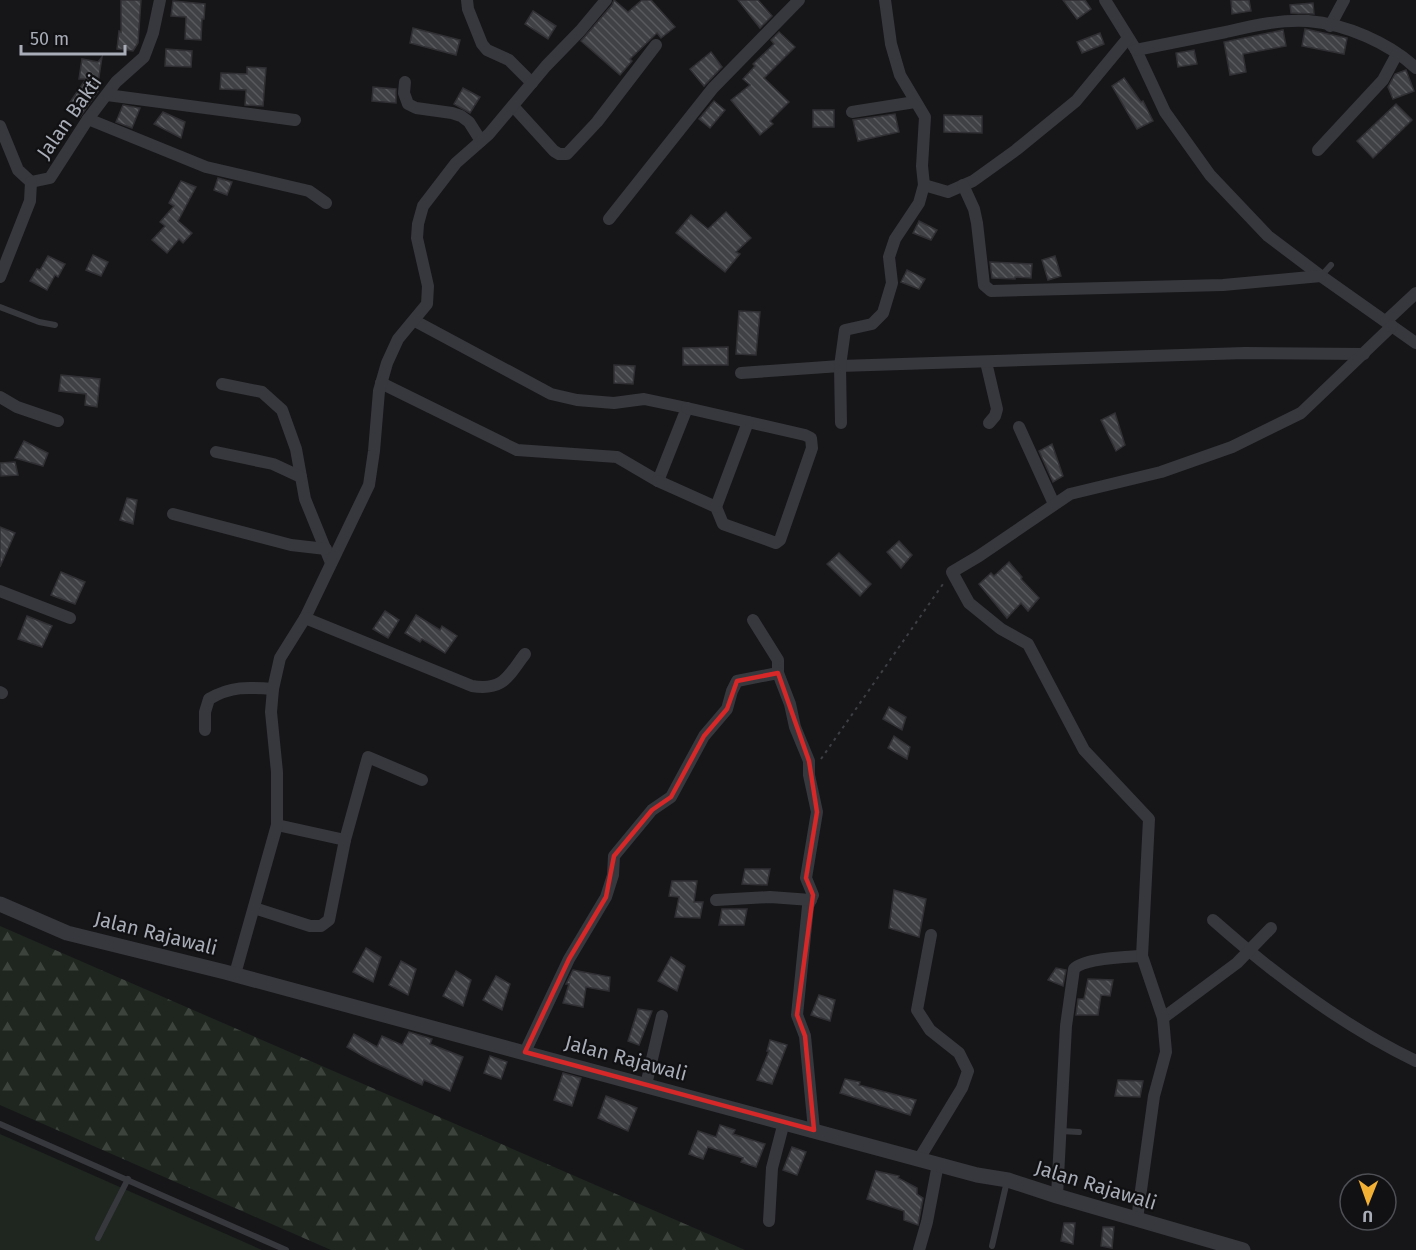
<svg xmlns="http://www.w3.org/2000/svg" width="1416" height="1250" viewBox="0 0 1416 1250" font-family="'Fira Sans',sans-serif">
  <defs>
    <pattern id="forest-firs" width="22" height="20" patternUnits="userSpaceOnUse" patternTransform="scale(1.5)"><rect width="22" height="20" fill="#1e261f"/><path d="M5 1l3.5 6h-7zM16 11l3.5 6h-7z" fill="#3c433d"/></pattern>
    <pattern id="building-back-hatch" width="6" height="6" patternUnits="userSpaceOnUse" patternTransform="scale(1.5)"><rect width="6" height="6" fill="#404145"/><path d="M-1 5l2 2M0 0l6 6M5-1l2 2" fill="none" stroke="#595a5e"/></pattern>
  </defs>
  <rect width="100%" height="100%" fill="#161618"/>
  <polygon fill="#1e261f" points="0,1134 262,1250 0,1250"/>
  <polygon fill="url(#forest-firs)" points="0,926 745,1250 331,1250 0,1105"/>
  <g fill="url(#building-back-hatch)" stroke="#303034" stroke-width="1.5">
    <polygon points="121,0 141,0 138,43 133,51 117,49 119,31 121,32"/>
    <polygon points="614,0 628,12 642,0 651,0 675,27 661,38 657,33 630,59 632,61 620,75 581,41 612,5"/>
    <polygon points="738,0 758,0 772,16 760,28"/>
    <polygon points="1063,0 1085,0 1091,9 1077,19"/>
    <polygon points="1231,0 1249,0 1251,11 1232,14"/>
    <polygon points="173,1 205,4 204,19 202,19 201,40 185,39 186,17 171,16"/>
    <polygon points="1313,3 1314,14 1291,13 1290,5"/>
    <polygon points="533,11 556,26 548,39 525,24"/>
    <polygon points="413,28 460,40 456,55 410,43"/>
    <polygon points="1305,29 1347,38 1344,54 1302,46"/>
    <polygon points="1283,30 1286,46 1243,54 1246,72 1230,75 1224,42"/>
    <polygon points="779,32 795,47 764,78 789,102 770,121 773,124 760,135 731,100 750,85 743,79 755,66 753,64 774,44 771,40"/>
    <polygon points="1100,33 1104,44 1082,53 1077,42"/>
    <polygon points="166,49 192,51 191,67 165,66"/>
    <polygon points="1194,50 1197,64 1178,67 1176,53"/>
    <polygon points="711,52 722,67 704,86 690,69"/>
    <polygon points="102,57 97,90 98,91 80,117 66,108 86,79 79,79 82,59 98,62"/>
    <polygon points="247,67 266,68 263,106 245,105 246,90 220,89 221,73 247,74"/>
    <polygon points="1406,70 1414,91 1393,99 1388,87 1395,74"/>
    <polygon points="1124,78 1141,102 1143,101 1153,121 1137,129 1112,86"/>
    <polygon points="373,87 396,89 396,103 372,101"/>
    <polygon points="463,88 480,97 470,113 454,104"/>
    <polygon points="714,101 725,110 710,128 699,119"/>
    <polygon points="1396,104 1412,120 1373,158 1357,141"/>
    <polygon points="123,105 140,108 132,128 116,122"/>
    <rect x="813" y="110" width="21" height="17"/>
    <polygon points="163,112 185,122 181,138 154,124"/>
    <polygon points="895,114 899,132 858,141 853,120"/>
    <polygon points="944,115 982,116 982,133 944,132"/>
    <polygon points="218,178 232,182 227,195 214,190"/>
    <polygon points="181,181 196,187 178,221 192,233 183,243 179,239 167,253 152,240 165,226 160,222 174,206 169,203"/>
    <polygon points="726,212 751,238 736,252 740,254 725,272 676,233 691,215 708,229"/>
    <polygon points="919,221 937,230 931,240 913,233"/>
    <polygon points="93,255 108,262 101,276 86,270"/>
    <polygon points="48,256 65,264 58,277 55,275 47,290 30,281 37,269 40,270"/>
    <polygon points="1055,256 1061,276 1048,280 1042,260"/>
    <polygon points="990,262 1032,264 1031,278 1015,277 1015,279 992,278"/>
    <polygon points="907,270 925,279 919,289 901,282"/>
    <polygon points="739,311 760,312 756,355 736,354"/>
    <polygon points="728,347 728,365 683,365 683,348"/>
    <polygon points="614,365 635,366 633,384 614,383"/>
    <polygon points="61,375 100,379 97,407 85,405 86,394 59,391"/>
    <polygon points="1115,413 1125,445 1116,451 1101,420"/>
    <polygon points="24,441 48,453 43,466 15,458"/>
    <polygon points="1052,444 1063,476 1053,482 1039,451"/>
    <polygon points="15,462 18,475 1,476 0,463"/>
    <polygon points="127,498 137,500 133,524 120,520"/>
    <polygon points="0,527 15,533 0,567"/>
    <polygon points="899,541 912,555 901,568 887,552"/>
    <polygon points="839,553 871,584 860,596 827,564"/>
    <polygon points="1009,562 1022,577 1021,579 1039,598 1028,611 1021,603 1007,618 979,584 991,573 994,576"/>
    <polygon points="61,572 85,582 75,604 51,595"/>
    <polygon points="385,611 399,620 388,638 373,629"/>
    <polygon points="416,615 440,630 442,626 457,636 445,653 422,639 420,642 405,633"/>
    <polygon points="27,616 52,626 42,647 18,639"/>
    <polygon points="889,707 906,717 902,730 883,719"/>
    <polygon points="894,736 910,747 907,759 888,748"/>
    <polygon points="745,869 770,869 767,885 742,884"/>
    <polygon points="672,881 697,881 694,902 703,902 700,918 675,917 679,897 669,896"/>
    <polygon points="894,890 926,899 919,937 889,928"/>
    <polygon points="722,909 747,909 744,925 719,925"/>
    <polygon points="366,948 381,957 373,982 353,972"/>
    <polygon points="671,957 685,966 677,991 658,981"/>
    <polygon points="401,961 416,969 408,995 389,985"/>
    <polygon points="1056,968 1066,970 1063,986 1048,980"/>
    <polygon points="573,970 610,977 609,991 586,987 583,1007 563,1003 569,984 566,984"/>
    <polygon points="456,971 471,980 463,1006 443,996"/>
    <polygon points="496,976 510,984 502,1010 483,1000"/>
    <polygon points="1088,979 1113,980 1110,996 1101,995 1098,1015 1076,1015 1078,999 1084,999"/>
    <polygon points="819,995 835,1000 830,1021 811,1015"/>
    <polygon points="638,1009 652,1011 639,1045 628,1041"/>
    <polygon points="409,1032 432,1039 430,1044 463,1057 450,1091 424,1080 422,1085 371,1061 347,1047 354,1034 377,1047 382,1036 402,1045"/>
    <polygon points="770,1040 787,1045 772,1084 757,1080 769,1051 767,1051"/>
    <polygon points="490,1056 507,1062 501,1079 484,1073"/>
    <polygon points="563,1073 581,1078 572,1106 554,1100"/>
    <polygon points="845,1079 860,1082 859,1085 916,1100 910,1115 840,1093"/>
    <polygon points="1118,1080 1143,1081 1140,1097 1115,1096"/>
    <polygon points="606,1096 637,1108 628,1131 598,1118"/>
    <polygon points="720,1125 735,1130 733,1134 765,1144 756,1167 741,1162 743,1158 708,1147 703,1159 689,1154 698,1131 716,1137"/>
    <polygon points="792,1147 806,1152 797,1175 783,1170"/>
    <polygon points="876,1171 899,1176 898,1178 917,1188 917,1194 923,1198 918,1225 904,1220 904,1211 867,1199"/>
    <polygon points="1064,1223 1075,1223 1073,1244 1061,1241"/>
    <polygon points="1103,1227 1114,1227 1112,1248 1101,1246"/>
  </g>
  <g fill="none" stroke-linecap="round" stroke-linejoin="round">
    <polyline stroke="#3d3f44" stroke-width="2" stroke-dasharray="3 4.5" stroke-linecap="butt" points="821,759 943,584"/>
    <g stroke="#37383d" stroke-width="6">
      <polyline points="1321,276 1331,265"/>
      <polyline points="0,307 39,322 55,325"/>
      <polyline points="0,1124 286,1250"/>
      <polyline points="1061,1131 1079,1132"/>
      <polyline points="98,1238 128,1179"/>
      <polyline points="992,1246 1007,1181"/>
    </g>
    <g stroke="#37383d" stroke-width="12">
      <polyline points="467,0 468,9 482,44 487,50 509,60 532,83"/>
      <polyline points="1105,0 1136,50 1165,112 1210,175 1268,236 1321,276 1416,343"/>
      <polyline points="1330,26 1344,0"/>
      <path d="M1136 50C1166 44 1196 38 1226 32 1252 26 1281 19 1308 21 1346 24 1389 43 1416 68"/>
      <polyline points="405,82 404,93 408,104 416,108 452,113 461,116 469,122 481,141"/>
      <polyline points="107,95 295,120"/>
      <polyline points="513,106 554,151 559,154 567,154 597,122 656,45"/>
      <polyline points="852,112 915,102"/>
      <polyline points="88,119 206,167 309,191 326,203"/>
      <polyline points="0,126 18,170 31,182"/>
      <polyline points="1318,150 1383,80 1397,54"/>
      <polyline points="31,182 50,178 88,119 116,82 144,57 153,33 160,0"/>
      <polyline points="924,185 948,192 973,181 1016,150 1076,101 1128,38"/>
      <polyline points="963,185 974,209 977,223 984,285 991,291 1223,285 1321,276"/>
      <polyline points="609,219 713,88 799,0"/>
      <polyline points="0,277 30,201 31,182"/>
      <polyline points="1386,321 1416,293"/>
      <polyline points="986,362 997,409 995,416 989,423"/>
      <polyline points="741,373 840,366 1245,353 1364,354"/>
      <polyline points="381,383 517,450 617,457 658,481 687,408 644,399 614,403 577,400 551,394 415,321"/>
      <polyline points="222,384 262,392 282,410 296,449 305,499 331,563"/>
      <polyline points="0,397 17,407 58,421"/>
      <polyline points="841,423 840,366 845,330 872,324 883,313 892,283 889,257 895,239 919,203 924,185 922,166 925,117 900,75 891,44 885,0"/>
      <polyline points="1019,427 1054,504"/>
      <polyline points="216,452 273,464 301,477"/>
      <polyline points="658,481 716,507 723,524 776,543 780,540 812,448 811,438 805,435 687,408"/>
      <polyline points="716,507 748,422"/>
      <polyline points="173,514 291,545 326,549"/>
      <polyline points="0,591 70,618"/>
      <polyline points="305,618 369,485 374,451 379,391 387,363 398,339 427,304 428,286 417,238 418,224 423,206 456,163 489,134 546,66 580,31 606,0"/>
      <polyline points="753,620 778,660 778,673 790,704 795,727 809,761 809,775 817,812 806,878 813,895 808,906 797,1015 805,1036 814,1130"/>
      <polyline points="0,692 2,693"/>
      <path d="M205 730V712L209 699C231 686 248 687 273 689"/>
      <polyline points="277,825 345,840"/>
      <polyline points="716,900 770,897 811,900"/>
      <polyline points="254,908 310,926 321,926 329,920 345,840 368,757 422,780"/>
      <path d="M1213 920C1275 975 1341 1025 1416 1061"/>
      <path d="M235 974 277 825V772L271 712 273 689 280 658 305 618 472 686C504 691 508 676 525 654"/>
      <polyline points="1163,1018 1237,963 1271,928"/>
      <polyline points="525,1052 569,959 606,897 613,875 614,856 652,810 671,797 704,736 727,709 732,691 737,681 778,673"/>
      <polyline points="646,1085 662,1016"/>
      <polyline points="919,1159 962,1088 968,1071 959,1053 930,1030 917,1010 931,935"/>
      <path d="M1057 1196 1066 1026 1074 969C1084 958 1127 957 1142 956"/>
      <polyline points="1137,1219 1154,1096 1166,1052 1163,1018 1142,956 1149,819 1084,750 1028,644 1001,629 969,603 952,572 979,556 1070,494 1161,472 1232,447 1301,413 1392,326"/>
      <polyline points="769,1221 772,1168 784,1122"/>
      <polyline points="919,1250 927,1222 938,1164"/>
    </g>
    <polyline stroke="#37383d" stroke-width="15" points="0,904 67,933 225,972 977,1175 1008,1180 1057,1196 1243,1250"/>
  </g>
  <path fill="none" stroke="#d62828" stroke-width="4.5" stroke-linejoin="round" d="M778 673 809 761 817 812 806 878 813 895 797 1015 805 1036 814 1130 525 1052 569 959 606 897 614 856 652 810 671 797 704 736 727 709 737 681Z"/>
  <g text-anchor="middle" dominant-baseline="central" stroke-width="4.5" stroke-linejoin="round" paint-order="stroke">
    <g font-size="20" fill="#a8adb8" stroke="#111113">
      <text transform="translate(69 117) rotate(-55)">Jalan Bakti</text>
      <text transform="translate(156 933) rotate(14)">Jalan Rajawali</text>
      <text transform="translate(626 1058) rotate(15)">Jalan Rajawali</text>
      <text transform="translate(1096 1185) rotate(17)">Jalan Rajawali</text>
    </g>
  </g>
  <g transform="translate(1368 1202) rotate(181)"><circle r="28" fill="#111113" stroke="#4d4f55" stroke-width="1.5"/>
  <path d="M0-4.5L10 22L0 15L-10 22Z" fill="#f2b134"/>
  <text y="-9" font-size="16" font-weight="bold" text-anchor="middle" fill="#a8adb8">U</text>
  </g>
  <path d="M21 45v9h104v-9" fill="none" stroke="#a8adb8" stroke-width="3"/>
  <text x="30" y="45" font-size="18" fill="#a8adb8" stroke="#111113" stroke-width="4.5" paint-order="stroke">50 m</text>
</svg>
